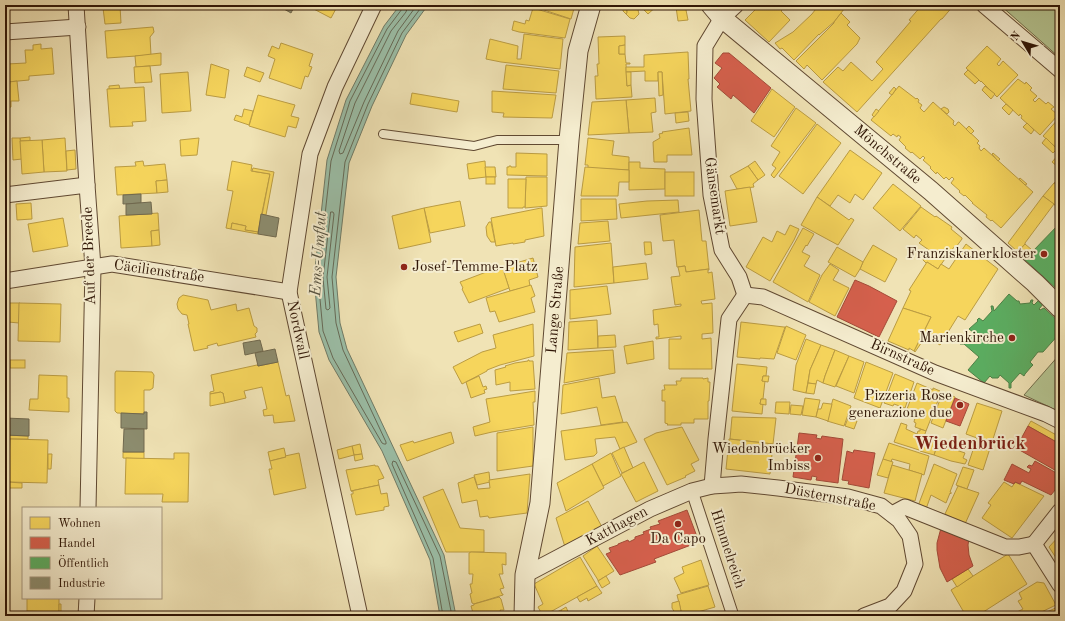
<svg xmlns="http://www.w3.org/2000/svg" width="1065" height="621" viewBox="0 0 1065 621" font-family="'Old Standard TT',serif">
  <rect width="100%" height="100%" fill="#f0e3b5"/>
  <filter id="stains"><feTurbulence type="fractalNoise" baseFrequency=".005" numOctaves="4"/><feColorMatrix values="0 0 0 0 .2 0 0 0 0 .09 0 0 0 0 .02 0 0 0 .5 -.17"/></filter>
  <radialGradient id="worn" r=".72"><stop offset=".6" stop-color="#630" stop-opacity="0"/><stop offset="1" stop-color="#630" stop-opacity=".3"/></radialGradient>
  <g fill="#b5c591" stroke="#726e4c">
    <polygon points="1000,5 1060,5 1060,58"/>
    <polygon points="1060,354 1060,412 1024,395"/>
  </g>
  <polygon fill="#9bbfa8" stroke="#707b67" points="400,5 428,5 406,35 372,106 349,163 336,277 340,323 347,349 444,555 456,616 440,616 430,560 382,451 329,360 319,332 314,278 327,160 346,100 384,26"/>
  <g fill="#f6d55c" stroke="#bb9c42">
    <polygon points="103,5 132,5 103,8"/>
    <polygon points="306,5 338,5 331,18"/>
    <polygon points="529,5 575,5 571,19"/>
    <polygon points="623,5 627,5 627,13 626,14 623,11"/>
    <polygon points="627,5 658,5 648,14 641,7 638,10 639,14 634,19 630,18 626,14 627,13"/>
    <polygon points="674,5 685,5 688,20 678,21 676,7"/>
    <polygon points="760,5 776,6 781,5 784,8 781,11 790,20 769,42 745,20"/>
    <polygon points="819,5 847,5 835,21 819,35 819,34 794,60 782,48 780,49 775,43 793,32 812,14"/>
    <polygon points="922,5 954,5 942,19 941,19 857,112 823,82 838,67 843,71 851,62 872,81 883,69 876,62 911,21 909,20"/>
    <polygon points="120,6 121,23 105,24 103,8"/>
    <polygon points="533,8 570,19 565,38 519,32 512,30 514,21 525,24 526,20 529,21"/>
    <polygon points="841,13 850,22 847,25 860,38 857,44 822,80 807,65 804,69 796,61 834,23 834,22"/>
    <polygon points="153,27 154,32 150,37 151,55 107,58 105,31"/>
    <polygon points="524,34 563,39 560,69 501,62 486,59 490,39 518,46 517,59 521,59"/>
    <polygon points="625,36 625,45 619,46 619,54 625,54 626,63 630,63 630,64 626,64 627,86 631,85 632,97 596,99 595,76 598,76 597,64 599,64 598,37"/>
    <polygon points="281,43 313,54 309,66 312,67 308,77 305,76 301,89 269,78 275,59 268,56 272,46 279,49"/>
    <polygon points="41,44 41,49 52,48 54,74 29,76 29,80 8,82 7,64 26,63 25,50 33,50 33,45"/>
    <polygon points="625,45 625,54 619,54 619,46"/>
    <polygon points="987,46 1001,59 997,64 999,66 1003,61 1018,75 997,97 981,81 981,82 966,68"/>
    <polygon points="688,52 689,79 688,79 691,111 665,114 662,72 658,72 658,81 645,81 645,71 626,72 626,67 644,67 644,55"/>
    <polygon points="161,53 161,65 136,67 135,56"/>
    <polygon points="211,64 229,70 225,98 206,95"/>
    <polygon points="506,65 559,71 556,93 503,89"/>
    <polygon points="150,66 152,82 135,83 134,67"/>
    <polygon points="247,67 264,73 260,82 244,76"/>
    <polygon points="968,70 979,80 975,84 964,74"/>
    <polygon points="188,72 191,111 162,113 160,74"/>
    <polygon points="626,72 631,72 631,85 627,86"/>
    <polygon points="658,72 662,72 663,95 659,96"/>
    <polygon points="1018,79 1025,84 1026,82 1032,88 1030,90 1037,96 1033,100 1035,102 1039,98 1046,104 1048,102 1054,107 1051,109 1058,115 1040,135 1021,118 1022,116 1020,114 1019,116 1000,98"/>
    <polygon points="17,81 19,101 11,101 11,107 5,108 5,85 10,84 9,82"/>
    <polygon points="119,85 120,89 109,89 109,86"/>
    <polygon points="899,86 916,99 917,98 919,100 918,102 922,105 920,108 924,112 933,102 954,121 953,124 955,126 958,122 959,122 979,141 977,143 980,146 979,148 981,151 984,148 1033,192 1001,228 992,220 991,221 986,217 987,215 972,203 973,203 965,195 964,196 959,192 960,191 951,183 954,179 952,177 949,180 946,177 944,179 937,172 936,174 930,168 931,167 923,160 925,158 923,156 920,159 912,152 911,153 905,148 906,147 899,140 901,137 898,135 897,137 893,134 891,136 871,120"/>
    <polygon points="985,86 995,94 991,99 982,90"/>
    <polygon points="144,87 146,121 132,122 133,126 110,127 107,89"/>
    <polygon points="894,87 896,89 892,95 889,93"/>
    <polygon points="772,89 795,107 774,137 751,121"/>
    <polygon points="492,91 556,95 552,118 503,117 504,113 492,112"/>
    <polygon points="412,93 459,101 457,112 410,104"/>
    <polygon points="258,95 295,105 291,116 299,118 296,128 288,126 285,137 249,126"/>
    <polygon points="655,98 656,112 651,113 653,132 629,133 626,100"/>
    <polygon points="626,100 629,133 588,135 592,102"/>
    <polygon points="1006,104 1013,110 1009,115 1002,108"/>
    <polygon points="944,107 948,109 949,112 947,114 941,109"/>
    <polygon points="796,108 816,123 774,178 771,175 776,168 772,165 780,152 771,146"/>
    <polygon points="244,109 253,111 249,125 234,120 236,115 242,117"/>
    <polygon points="876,109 879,111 874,117 872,115"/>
    <polygon points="688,112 689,121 676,123 675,113"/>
    <polygon points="1060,117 1060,151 1043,136"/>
    <polygon points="1027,123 1034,130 1031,134 1023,127"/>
    <polygon points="817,124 841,143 803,194 779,176"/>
    <polygon points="969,126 974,131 971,134 966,129"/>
    <polygon points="689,128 692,155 667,155 667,162 654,162 653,142 660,138 659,134 663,133 662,132"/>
    <polygon points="30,137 30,141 20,141 20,138"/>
    <polygon points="12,138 20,138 22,159 13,160"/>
    <polygon points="65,138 67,171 44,172 42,140"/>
    <polygon points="199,138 197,155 181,156 180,140"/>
    <polygon points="588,138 614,141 612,155 629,157 629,170 588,168 588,165 585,165"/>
    <polygon points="1046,138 1057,149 1053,153 1042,143"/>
    <polygon points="42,140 44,172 22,174 20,141"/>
    <polygon points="75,150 76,169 67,170 66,151"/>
    <polygon points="850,150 882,173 863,200 855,194 850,203 838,195 830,206 817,197"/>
    <polygon points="516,153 547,154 547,176 507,175 507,167 509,167 509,166 511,166 511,167 516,167"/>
    <polygon points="993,153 1000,159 998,161 992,154"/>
    <polygon points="1060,153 1060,164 1058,167 1052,162"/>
    <polygon points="143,161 144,166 165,164 167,180 156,181 157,193 117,195 115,167 136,166 135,162"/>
    <polygon points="232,161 252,165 251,171 270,174 258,232 245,230 246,226 232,223 231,229 226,228 233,191 227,190"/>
    <polygon points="485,161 486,177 469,179 467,164"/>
    <polygon points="755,161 765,175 758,180 748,166"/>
    <polygon points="629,162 640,162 640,168 665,169 665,189 629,190"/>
    <polygon points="748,166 758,180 753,184 754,187 737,189 730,176"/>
    <polygon points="485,167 495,167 496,177 486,177"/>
    <polygon points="585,167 629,170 629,182 619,182 618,196 581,196"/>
    <polygon points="253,168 274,172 266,215 262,215 270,174 252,171"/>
    <rect x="665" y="172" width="29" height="24"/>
    <rect x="486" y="177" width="9" height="7"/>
    <polygon points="526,177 547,177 547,206 525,208"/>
    <polygon points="1020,178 1027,184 1025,185 1019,179"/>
    <polygon points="1060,178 1060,188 1054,183 1055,182 1056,183"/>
    <polygon points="508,179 526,179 525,207 523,207 523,208 508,208"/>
    <polygon points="167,180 168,192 157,193 156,181"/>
    <polygon points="1054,183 1060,188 1060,209 1043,196"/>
    <polygon points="893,184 921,206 900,231 873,208"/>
    <polygon points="750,187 757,222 730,226 725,191"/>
    <polygon points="1043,196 1054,204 1025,243 1025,244 1018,252 1008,243"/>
    <polygon points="817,197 849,220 851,218 854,220 838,245 801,225"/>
    <polygon points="581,199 616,199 617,219 581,221"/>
    <polygon points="678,200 679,212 621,218 619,204 647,201"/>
    <polygon points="460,201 465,226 430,233 424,208"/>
    <polygon points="31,203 32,219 17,220 16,204"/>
    <polygon points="921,207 935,217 936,216 952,227 951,229 962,238 962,239 956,247 955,246 950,252 951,253 950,254 949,253 938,269 927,262 926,263 923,260 929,250 919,243 922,240 916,235 914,238 903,229"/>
    <polygon points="424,208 431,242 399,249 392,216"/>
    <polygon points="541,208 542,208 544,236 525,240 525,242 513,244 513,243 496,246 491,218"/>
    <polygon points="699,210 702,241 706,241 709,269 686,272 685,266 677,267 674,240 663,241 660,215"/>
    <polygon points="158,213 159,230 151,231 152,246 121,248 119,216"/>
    <polygon points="63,218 68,246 33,252 28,224"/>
    <polygon points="608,221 610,241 578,244 580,223"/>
    <polygon points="489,222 491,222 495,242 491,242 487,236 486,227"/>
    <polygon points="232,223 246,226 245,230 258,232 258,234 231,229"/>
    <polygon points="790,225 799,229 794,240 770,281 746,267 763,237 772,242 777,231 785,235"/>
    <polygon points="803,228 814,234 807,246 806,245 802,252 810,256 804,266 820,275 808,302 773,282"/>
    <polygon points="159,230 160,245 152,246 151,231"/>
    <polygon points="644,242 651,242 652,254 645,255"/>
    <polygon points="611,243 614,283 574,287 575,247"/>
    <polygon points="966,244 998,269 965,320 958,316 940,345 926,336 915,352 914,351 931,317 903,308 911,291 909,290 927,262 938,269 941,264 949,269"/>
    <polygon points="1025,244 1032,250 1023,258 1018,252"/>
    <polygon points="873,245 897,259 885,282 860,269 863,262"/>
    <polygon points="837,247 863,262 860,269 855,277 828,262"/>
    <polygon points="533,258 538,277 529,280 530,286 510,291 502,267"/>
    <polygon points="646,263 648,279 614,283 613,267"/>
    <polygon points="830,264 839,270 833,280 849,288 835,316 809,302 822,275"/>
    <polygon points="502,266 509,288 469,303 462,289 463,288 460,282"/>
    <polygon points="685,266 686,272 709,269 709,270 708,270 708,273 712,272 715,299 701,301 702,304 712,303 713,333 702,334 702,339 711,338 712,369 669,369 669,339 681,339 681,336 656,339 656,337 659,337 658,324 654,325 653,310 681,306 681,304 675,305 671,277 680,276 678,267"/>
    <polygon points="531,285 535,296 531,298 535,312 499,322 495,311 490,312 486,298"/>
    <polygon points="607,286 611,314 570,319 570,290"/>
    <polygon points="183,295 208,300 211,310 236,304 237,311 249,308 254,326 257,328 257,332 255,334 256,337 218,346 217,343 207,346 208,348 194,351 188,324 189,324 187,315 182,314 178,309 177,304 179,298"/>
    <polygon points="9,303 20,303 19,323 8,322"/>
    <polygon points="19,303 61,304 60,342 18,341"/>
    <polygon points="5,307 9,307 8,330 5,330"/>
    <polygon points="903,308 931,317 914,351 909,348 909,350 888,341"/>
    <polygon points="597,320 598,348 568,350 569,322"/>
    <polygon points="741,322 784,327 785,327 774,359 760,358 760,359 737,357"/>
    <polygon points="480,324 483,333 458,342 454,332"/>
    <polygon points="533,324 534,356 500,365 487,370 487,371 462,384 453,367 482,352 496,348 493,335"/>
    <polygon points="786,326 806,335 796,360 777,353"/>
    <polygon points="615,335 616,347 598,348 598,336"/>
    <polygon points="806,339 821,345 810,370 806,393 793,390 796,365"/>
    <polygon points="653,341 654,359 627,364 624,346"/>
    <polygon points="821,345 835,350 825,376 823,383 817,380 816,384 808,383 810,370"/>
    <polygon points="613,350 615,373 564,383 567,353"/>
    <polygon points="835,350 849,356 835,387 823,383 825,376"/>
    <polygon points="849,356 864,362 854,393 836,386"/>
    <rect x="10" y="360" width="15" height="8"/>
    <polygon points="528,360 529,360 529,361 533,361 535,389 510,391 510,382 496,385 495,370 506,367 505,366 515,363 528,361"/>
    <polygon points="278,362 286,396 289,395 295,421 274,423 273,415 264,416 263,410 267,409 262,387 244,391 246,398 225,403 223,393 222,393 221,392 210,394 210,392 214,391 211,375 257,365 258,366"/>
    <polygon points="866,362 893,373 880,408 854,398"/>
    <polygon points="737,364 767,367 766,376 763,376 762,381 765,381 763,399 761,399 760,404 763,404 762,414 732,411"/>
    <polygon points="116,371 152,372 154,375 153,388 150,390 144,390 144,414 117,413 115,411 115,373"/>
    <polygon points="895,374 914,382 905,408 894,404 893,406 884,403"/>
    <polygon points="39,375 67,376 67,398 69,398 69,412 29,410 30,399 38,399"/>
    <polygon points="479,376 483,387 486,386 487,389 484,390 485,393 471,398 466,382"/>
    <polygon points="763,376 769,376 768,382 762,381"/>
    <polygon points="599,378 602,398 615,396 623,422 601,425 597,407 561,414 563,385"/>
    <polygon points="681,378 703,378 703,379 708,378 708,382 710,382 709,401 708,401 708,419 694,419 694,423 681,423 681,425 667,425 668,424 665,423 665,401 662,401 662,390 665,390 664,385 677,385 676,381 681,381"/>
    <polygon points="808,383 816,384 814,394 806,393"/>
    <polygon points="917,383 933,390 933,388 940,391 939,393 941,393 926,431 915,427 916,423 914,422 916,413 907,409"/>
    <polygon points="535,391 535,402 533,402 534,425 492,432 475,436 473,427 490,422 486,399"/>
    <polygon points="221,392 222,393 223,393 225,403 210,406 210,394"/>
    <polygon points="943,392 955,397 943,428 931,423"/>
    <polygon points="805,398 820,400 816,417 802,415"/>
    <polygon points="761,399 766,399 766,405 760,404"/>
    <polygon points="833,399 851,406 844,426 827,421"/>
    <polygon points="776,402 790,402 789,414 775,413"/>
    <polygon points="823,403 831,404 832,404 828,421 816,417 818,409 821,409"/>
    <polygon points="977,403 1002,411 983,470 968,465 977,438 966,434"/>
    <polygon points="791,405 803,406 801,415 790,414"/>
    <polygon points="732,417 776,418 773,444 730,439"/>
    <polygon points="848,418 857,421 854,429 845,426"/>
    <polygon points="1031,421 1060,437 1060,444 1028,426"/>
    <polygon points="627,422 637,442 620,449 615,437 595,439 597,453 594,456 565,460 561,431"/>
    <polygon points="901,423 907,425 906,429 917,434 918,431 920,431 920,429 926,431 919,450 894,442"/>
    <polygon points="533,427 533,466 497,471 497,433"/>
    <polygon points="682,427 699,460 691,464 695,471 685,476 686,477 667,485 644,439 656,433"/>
    <polygon points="451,432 454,443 407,461 400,445 413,441 414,443"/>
    <polygon points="5,435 28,436 28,439 10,439 9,440 5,439"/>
    <polygon points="933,438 939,441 934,455 920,451 923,441 931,444"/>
    <polygon points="10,439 48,440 47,483 8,482"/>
    <polygon points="729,439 773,444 770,474 726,469"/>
    <polygon points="889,443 929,456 924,475 909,470 910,464 892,459 891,462 883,459"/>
    <polygon points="360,444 362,454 354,455 352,446"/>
    <polygon points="938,444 965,453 963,458 967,460 965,464 951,461 934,455"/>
    <polygon points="352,446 354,455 339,459 337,450"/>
    <polygon points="624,447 633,468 622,473 612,453"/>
    <polygon points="284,448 286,457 270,461 268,452"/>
    <polygon points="123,452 144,452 144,459 123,458"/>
    <polygon points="174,453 189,453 188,502 162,502 163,494 125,494 126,458 174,459"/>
    <polygon points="299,453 306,488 274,495 269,469 272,469 270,461 286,457 285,456"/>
    <polygon points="611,453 621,476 603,486 592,464"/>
    <polygon points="48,454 52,454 51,469 48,469"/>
    <polygon points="362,454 363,459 355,461 354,455"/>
    <polygon points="883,459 893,462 888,478 877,475"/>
    <polygon points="644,462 658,491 636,502 621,474"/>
    <polygon points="592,464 604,488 566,511 557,483"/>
    <polygon points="934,464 957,474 950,492 951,492 951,494 950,493 946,503 931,495 926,509 918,506"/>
    <polygon points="375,465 375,466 378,466 384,478 378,480 379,485 351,491 346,470"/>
    <polygon points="892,465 922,474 915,501 884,493"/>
    <polygon points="963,467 974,470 967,489 956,485"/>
    <polygon points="5,468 8,468 8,482 22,483 22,488 5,488"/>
    <polygon points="489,472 490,482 477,485 474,475"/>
    <polygon points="530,474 527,513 489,518 488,516 480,517 477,500 462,503 458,483 474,477 478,489 490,488 489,480"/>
    <polygon points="1004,482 1012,487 1015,482 1044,496 1012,538 982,518 991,505 988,503"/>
    <polygon points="379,485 381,494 387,493 389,506 384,507 384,510 356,515 351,494 353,494 353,491 351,491"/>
    <polygon points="958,486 979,493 965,524 945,514"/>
    <polygon points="443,489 460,528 484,530 484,552 446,552 423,497"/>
    <polygon points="588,501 602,527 565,547 556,518"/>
    <polygon points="1060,535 1060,564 1049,547"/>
    <polygon points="597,546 614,571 598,581 598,580 583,556"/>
    <polygon points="471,552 506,553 506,565 502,564 503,574 499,574 504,588 500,589 502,594 503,594 503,595 474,604 472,603 470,594 472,593 470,584 472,584 473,574 469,574 469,553"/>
    <polygon points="1008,554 1027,584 977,616 966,616 951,590"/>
    <polygon points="580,557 597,586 543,616 538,607 543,604 534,584"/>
    <polygon points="701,560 709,585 681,593 674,578 684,573 682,567"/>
    <polygon points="968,569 973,576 957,587 952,579"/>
    <polygon points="606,576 610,583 602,588 598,581"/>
    <polygon points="1037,582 1044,583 1056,605 1033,616 1016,616 1015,613 1023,609 1018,601 1022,599 1019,593"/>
    <polygon points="597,586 602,593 588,601 587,598 580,602 577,597"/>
    <polygon points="708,586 715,607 691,614 693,616 676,616 675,613 681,611 677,595"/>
    <polygon points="499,597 501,599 504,610 500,610 502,615 503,616 470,616 470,614 473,613 471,606 474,605 474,604"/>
    <polygon points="27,598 59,598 59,612 27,611"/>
    <polygon points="679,601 681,611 675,613 672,608 672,603"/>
    <polygon points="59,604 61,604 61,616 57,616 57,612 59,612"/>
    <polygon points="1060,606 1060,616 1038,616"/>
    <polygon points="566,607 570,616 564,616 561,610"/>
    <polygon points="561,610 564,616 549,616"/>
  </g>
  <g fill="#d6604d" stroke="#a44a38">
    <polygon points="723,53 729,53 771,88 754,113 733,95 731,99 717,87 720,84 714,78 722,68 715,63"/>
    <polygon points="855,280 869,286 897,301 879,337 837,317"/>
    <polygon points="955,398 969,404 960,426 946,421"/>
    <polygon points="1028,426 1060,444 1060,473 1016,448"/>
    <polygon points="799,433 817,435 816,438 821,439 822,436 843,439 838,483 816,480 817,477 812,476 811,480 793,477"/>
    <polygon points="854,450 875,453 869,488 848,484 849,481 842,480 847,451 853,453"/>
    <polygon points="1035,461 1060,475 1060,484 1051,495 1022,481 1020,484 1015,482 1014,484 1004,480 1012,464 1029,473 1031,469 1027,467 1029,465 1032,466"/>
    <polygon points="687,510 699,542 654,559 656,562 620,575 606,554 611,552 609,548 618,545 618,544 628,540 629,542 635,539 635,537 644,534 643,532 651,529 650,527 660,524 658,521"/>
    <polygon points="941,528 969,538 968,545 969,555 973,566 947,582 940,568 937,550 937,543"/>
  </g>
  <g fill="#5aae61" stroke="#4d8046">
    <polygon points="1060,223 1060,292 1023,258 1032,250 1033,251"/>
    <polygon points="1009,294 1017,301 1019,301 1020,304 1030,303 1031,300 1033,300 1032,303 1034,305 1040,299 1044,303 1039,309 1040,310 1044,308 1060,323 1060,333 1043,352 1038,352 1030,362 1033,365 1031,367 1025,374 1024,376 1020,373 1011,383 1011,388 1009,388 1009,383 1000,375 998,378 992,378 990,376 984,383 968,370 979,357 964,344 960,344 960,342 964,343 973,332 969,329 978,321 977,320 979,318 983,321 992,311 991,306 993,306 994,311"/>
  </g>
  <g fill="#8c8c6e" stroke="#70694f">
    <polygon points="277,5 295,5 291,13"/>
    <polygon points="141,194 141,203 123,204 123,195"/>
    <polygon points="151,202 152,214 126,215 126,204"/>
    <polygon points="261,214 279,218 276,237 258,234"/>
    <polygon points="260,340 263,351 245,355 243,343"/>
    <polygon points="275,349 278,362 258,366 255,353"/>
    <polygon points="144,412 147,412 147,429 121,428 121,413 144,414"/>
    <polygon points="5,418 29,419 29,436 5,435"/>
    <polygon points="124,429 144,429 144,452 123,452"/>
    <rect x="37" y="612" width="20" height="4"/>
  </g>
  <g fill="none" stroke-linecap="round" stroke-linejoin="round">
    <g stroke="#666a57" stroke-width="1">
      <polyline points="402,5 402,9 387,29 350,101 331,161 318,278 323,331 333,358 382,443 384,444 386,444 386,442 343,350 336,323 332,277 345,162 368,104 402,33 423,5"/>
      <polyline points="408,5 406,12 391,31 355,103 339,151 340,154 343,153 364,102 398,31 417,5"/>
      <polygon points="331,212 333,212 334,214 327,277 330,308 328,310 326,309 323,278"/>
      <polyline points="443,616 433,558 392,464 393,461 396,462 440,556 452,616"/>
    </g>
    <g stroke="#604932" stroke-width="10">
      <polyline id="service" points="383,134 474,146 497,140 569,140"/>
    </g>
    <g stroke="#604932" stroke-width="13">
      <polyline id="pedestrian" points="692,491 733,616"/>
    </g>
    <g stroke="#604932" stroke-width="17">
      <g id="minor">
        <polyline points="76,5 87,185 93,267 88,508"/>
        <polyline points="736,5 722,18 705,46 704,99 711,195 722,250 739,277 745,295"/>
        <polyline points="984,5 1060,70"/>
        <polyline points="5,32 78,27"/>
        <polyline points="5,195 87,185"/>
        <polyline points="5,281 112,264 289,292"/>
        <polyline points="745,295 763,297 935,373 1046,414 1060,421"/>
        <polyline points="712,486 716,439 729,319 745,295"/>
        <polyline points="892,514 905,507 1005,547 1019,547 1034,544"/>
        <polyline points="1034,544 1060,585"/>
        <polyline points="1034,544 1060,511"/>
        <polyline points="525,575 650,509 692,491 712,486 728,485 741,484 778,488 848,497 881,506 899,520 910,536 915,564 904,591 890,606 864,616"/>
        <polyline points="86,616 87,598"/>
        <polyline points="360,616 289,292 310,154 335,87 374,5"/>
      </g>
    </g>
    <g stroke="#604932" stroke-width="21">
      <g id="tertiary">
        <polyline points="711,5 722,18 931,191 1035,283 1060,308"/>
        <polyline points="524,616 525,575 540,503 569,140 578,51 591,5"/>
      </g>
    </g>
    <use href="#service" stroke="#f5edcf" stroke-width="8"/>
    <use href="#pedestrian" stroke="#f5edcf" stroke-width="11"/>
    <use href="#minor" stroke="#f5edcf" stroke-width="15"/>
    <use href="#tertiary" stroke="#f5edcf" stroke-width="19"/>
  </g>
  <g fill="#8f2418" stroke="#f5edcf" stroke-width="1.5">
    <circle cx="1044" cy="254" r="4"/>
    <circle cx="404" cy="267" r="4"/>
    <circle cx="1012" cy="338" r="4"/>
    <circle cx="960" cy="405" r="4"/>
    <circle cx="818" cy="458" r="4"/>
    <circle cx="678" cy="524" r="4"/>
  </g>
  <g text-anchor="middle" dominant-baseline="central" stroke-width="4" stroke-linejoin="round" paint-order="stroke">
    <g font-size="15" fill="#301606" stroke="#f5edcf">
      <text transform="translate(887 155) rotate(40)">Mönchstraße</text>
      <text transform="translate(714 196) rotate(82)">Gänsemarkt</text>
      <text transform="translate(90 256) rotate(-92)">Auf der Breede</text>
      <text transform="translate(159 272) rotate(8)">Cäcilienstraße</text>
      <text transform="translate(556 310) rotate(-85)">Lange Straße</text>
      <text transform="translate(297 330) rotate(78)">Nordwall</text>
      <text transform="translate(902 358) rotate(24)">Birnstraße</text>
      <text transform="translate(830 498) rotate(11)">Düsternstraße</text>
      <text transform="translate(617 527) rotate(-28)">Katthagen</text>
      <text transform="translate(727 549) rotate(72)">Himmelreich</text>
    </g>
    <g font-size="15" fill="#301606" stroke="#f5edcf" text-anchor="end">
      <text x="1036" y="254">Franziskanerkloster</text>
      <text x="412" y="267" text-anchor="start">Josef-Temme-Platz</text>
      <text x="1004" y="338">Marienkirche</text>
      <text x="952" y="396">Pizzeria Rose<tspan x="952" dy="17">generazione due</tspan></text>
      <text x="810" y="449">Wiedenbrücker<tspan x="810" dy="17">Imbiss</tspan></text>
      <text x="678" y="539" text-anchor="middle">Da Capo</text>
    </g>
    <g font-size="16" font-style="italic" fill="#55513f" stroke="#f5edcf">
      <text transform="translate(319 254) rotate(-86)">Ems-Umflut</text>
    </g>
    <g font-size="19" font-weight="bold" fill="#7a1f14" stroke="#f5edcf">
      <text x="970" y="444">Wiedenbrück</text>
    </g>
  </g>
  <rect width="1065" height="621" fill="none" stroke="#f0e3b5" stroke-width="20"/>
  <rect x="6" y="6" width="1053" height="609" fill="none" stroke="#301606" stroke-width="2"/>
  <rect x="10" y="10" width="1045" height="601" fill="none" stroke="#301606"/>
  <rect x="22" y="507" width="140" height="92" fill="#f5edcf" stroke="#a6977f"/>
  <rect x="30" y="517" width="20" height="12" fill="#f6d55c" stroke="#a6977f"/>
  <text x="58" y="527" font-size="12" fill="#301606">Wohnen</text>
  <rect x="30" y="537" width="20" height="12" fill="#d6604d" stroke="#a6977f"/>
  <text x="58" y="547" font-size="12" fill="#301606">Handel</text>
  <rect x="30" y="557" width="20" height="12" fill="#5aae61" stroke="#a6977f"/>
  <text x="58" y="567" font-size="12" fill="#301606">Öffentlich</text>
  <rect x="30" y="577" width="20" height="12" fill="#8c8c6e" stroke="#a6977f"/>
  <text x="58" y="587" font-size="12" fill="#301606">Industrie</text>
  <g transform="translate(1023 42) rotate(308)" stroke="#f5edcf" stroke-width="3" paint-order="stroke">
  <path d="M0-3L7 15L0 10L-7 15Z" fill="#301606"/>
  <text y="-6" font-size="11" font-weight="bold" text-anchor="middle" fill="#301606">N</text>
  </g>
  <rect width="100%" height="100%" filter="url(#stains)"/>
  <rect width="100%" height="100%" fill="url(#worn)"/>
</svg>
